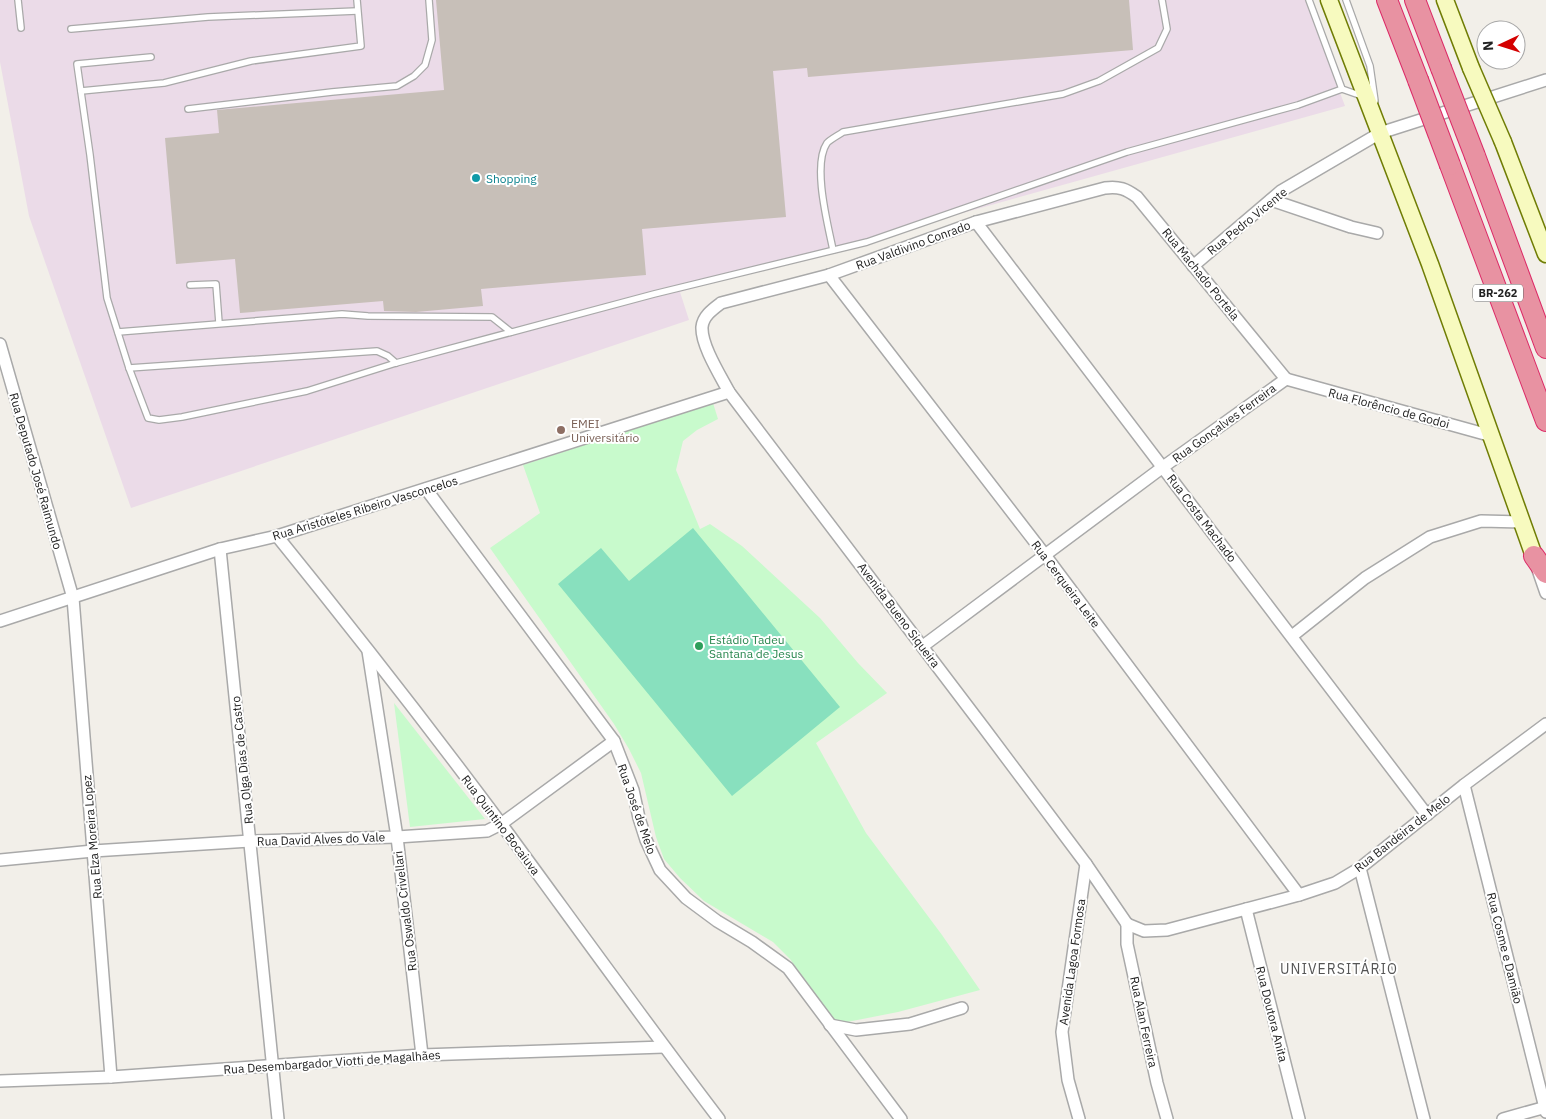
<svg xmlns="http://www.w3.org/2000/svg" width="1546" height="1119" viewBox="0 0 1546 1119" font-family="'IBM Plex Sans',sans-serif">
  <rect width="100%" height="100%" fill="#f2efe9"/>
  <polygon fill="#ebdbe8" points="0,0 1305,0 1345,106 680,292 689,320 131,508 29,216 0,62"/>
  <g fill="#c8facc">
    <polygon points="713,403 718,419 697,430 683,441 676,470 700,529 710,524 742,546 820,618 858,663 887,693 816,743 866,833 942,935 980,990 898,1012 837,1024 790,959 773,942 704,901 680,878 664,859 656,837 641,773 629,749 614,724 490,548 540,513 523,465"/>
    <polygon points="394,703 485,819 410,827"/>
  </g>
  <polygon fill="#88e0be" points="693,528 840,707 732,796 558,584 601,548 629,581"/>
  <polygon fill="#c7bfb8" points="436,0 1129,0 1133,50 808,77 807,68 773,71 786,217 642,229 646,275 481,289 483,306 416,312 384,311 383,301 240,313 235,259 176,264 165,138 219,133 217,110 444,90"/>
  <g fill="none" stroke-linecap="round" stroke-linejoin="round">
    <g stroke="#a9a9a9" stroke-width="8">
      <g id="service">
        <polyline points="18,0 21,28"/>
        <polyline points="1309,0 1342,89 1362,96"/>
        <polyline points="1346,0 1370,66 1375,101"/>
        <polyline points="71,29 208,17 357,11"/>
        <polyline points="151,57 77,64 90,155 107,298 129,368 148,418 159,420 182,417 307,391 396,363 654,294 867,242 1127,152 1298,105 1342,89"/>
        <polyline points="81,91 164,83 251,61 361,46 357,0"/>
        <polyline points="188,109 332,92 397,86 414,76 425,65 432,40 429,0"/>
        <path d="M833 250C828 225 812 165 827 143 831 139 839 135 843 132L1063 94 1099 81 1158 48 1167 29 1162 0"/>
        <polyline points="190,285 216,284 219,323"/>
        <polyline points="118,332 342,314 368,316 492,317 511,332"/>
        <polyline points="129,368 377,351 388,356 396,363"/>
      </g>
    </g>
    <g stroke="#a9a9a9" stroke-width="14">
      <g id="minor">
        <polyline points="1271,200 1351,227 1377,233"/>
        <polyline points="976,222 1427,815"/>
        <polyline points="1193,266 1281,191 1380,133 1546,80"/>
        <polyline points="829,275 1045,555 1299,895"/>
        <polyline points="0,344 73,598 111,1077"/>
        <polyline points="1286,379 1492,436"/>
        <polyline points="426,489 614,741 633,790 639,818 646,840 660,870 686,898 717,921 752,942 788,968 901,1119"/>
        <path d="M277 536C354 631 429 727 502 825 574 923 645 1022 719 1119"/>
        <polyline points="220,549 278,1119"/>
        <polyline points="1537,567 1546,593"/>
        <polyline points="0,621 220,549 277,536 729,392"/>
        <polyline points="1292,636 1365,578 1430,537 1481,521 1522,522"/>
        <polyline points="923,646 1163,467 1286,379"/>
        <polyline points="368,651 397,837 422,1055"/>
        <polyline points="1464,785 1546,1112"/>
        <polyline points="0,860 93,851 250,841 397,837 487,831 501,824 614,741"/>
        <polyline points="1360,868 1424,1119"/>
        <polyline points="1246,909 1299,1119"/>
        <path d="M1127 924 1086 864 984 728 729 392C720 375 701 345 702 327 703 316 713 309 721 303L829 275 976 222 1105 188C1119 186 1126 189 1137 197L1286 379"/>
        <polyline points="1127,924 1144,931 1167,930 1299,895 1335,883 1360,868 1464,785 1546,724"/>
        <polyline points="1127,924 1127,944 1157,1083 1167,1119"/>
        <polyline points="830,1025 856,1030 910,1024 962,1008"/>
        <polyline points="0,1081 111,1077 422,1055 664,1047"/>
        <polyline points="1079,1119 1068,1080 1062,1032 1086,864"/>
        <polyline points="1503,1119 1546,1107"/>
      </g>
    </g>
    <g stroke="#707d05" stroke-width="19">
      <g id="secondary">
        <polyline points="1329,0 1430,264 1534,556"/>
        <polyline points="1445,0 1471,68"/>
        <polyline points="1503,142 1546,254"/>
      </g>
    </g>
    <g stroke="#dc2a67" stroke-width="22">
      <g id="motorway">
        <polyline points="1387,0 1418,80"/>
        <polyline points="1415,0 1441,68"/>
        <polyline points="1475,156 1546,348"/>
        <polyline points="1450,165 1546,421"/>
        <polyline points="1534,556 1546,573"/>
      </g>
    </g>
    <use href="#service" stroke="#fff" stroke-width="5.5"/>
    <use href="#minor" stroke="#fff" stroke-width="11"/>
    <use href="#secondary" stroke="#f7fabf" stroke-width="16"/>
    <use href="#motorway" stroke="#e892a2" stroke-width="20"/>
    <g stroke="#707d05" stroke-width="19" stroke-linecap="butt">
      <polyline id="secondary-bridge" points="1471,68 1503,142"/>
    </g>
    <g stroke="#dc2a67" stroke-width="22" stroke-linecap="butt">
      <g id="motorway-bridge">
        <polyline points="1441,68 1475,156"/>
        <polyline points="1418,80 1450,165"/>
      </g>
    </g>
    <use href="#secondary-bridge" stroke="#f7fabf" stroke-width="16"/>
    <use href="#motorway-bridge" stroke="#e892a2" stroke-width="20"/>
  </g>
  <circle fill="#0f9aa8" stroke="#fff" stroke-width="2" cx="476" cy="178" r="5"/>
  <circle fill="#8d6e63" stroke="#fff" stroke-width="2" cx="561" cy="430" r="5"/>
  <circle fill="#2e9e5b" stroke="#fff" stroke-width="2" cx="699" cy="646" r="5"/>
  <g text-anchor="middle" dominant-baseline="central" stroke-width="4" stroke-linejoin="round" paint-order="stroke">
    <rect fill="#fff" stroke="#646464" stroke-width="1" x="1473" y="284.5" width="50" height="17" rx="4"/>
    <g font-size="11" font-weight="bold" fill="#222">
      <text x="1498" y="293">BR-262</text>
    </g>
    <g font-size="12" fill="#0d838f" stroke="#fff" text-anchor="start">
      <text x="486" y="178">Shopping</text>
    </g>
    <g font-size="12" fill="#222" stroke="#fff">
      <text transform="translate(1247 221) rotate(-39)">Rua Pedro Vicente</text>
      <text transform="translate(913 245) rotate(-20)">Rua Valdivino Conrado</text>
      <text transform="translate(1201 274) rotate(51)">Rua Machado Portela</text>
      <text transform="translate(1389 408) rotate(15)">Rua Florêncio de Godoi</text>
      <text transform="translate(1224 423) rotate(-36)">Rua Gonçalves Ferreira</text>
      <text transform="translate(36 471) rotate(74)">Rua Deputado José Raimundo</text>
      <text transform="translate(365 508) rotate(-17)">Rua Aristóteles Ribeiro Vasconcelos</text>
      <text transform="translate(1202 518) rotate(53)">Rua Costa Machado</text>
      <text transform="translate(1066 584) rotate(53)">Rua Cerqueira Leite</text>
      <text transform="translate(899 615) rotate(53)">Avenida Bueno Siqueira</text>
      <text transform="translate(242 760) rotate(-96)">Rua Olga Dias de Castro</text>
      <text transform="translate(637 809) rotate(71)">Rua José de Melo</text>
      <text transform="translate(501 825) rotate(53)">Rua Quintino Bocaiuva</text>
      <text transform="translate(1402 833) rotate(-38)">Rua Bandeira de Melo</text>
      <text transform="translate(92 837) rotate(-95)">Rua Elza Moreira Lopez</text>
      <text transform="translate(321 839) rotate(-2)">Rua David Alves do Vale</text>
      <text transform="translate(405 911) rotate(-97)">Rua Oswaldo Crivellari</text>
      <text transform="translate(1505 948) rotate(76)">Rua Cosme e Damião</text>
      <text transform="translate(1072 962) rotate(-82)">Avenida Lagoa Formosa</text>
      <text transform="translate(1272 1014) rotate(76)">Rua Doutora Anita</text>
      <text transform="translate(1144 1022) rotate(78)">Rua Alan Ferreira</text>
      <text transform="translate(332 1062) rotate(-4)">Rua Desembargador Viotti de Magalhães</text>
    </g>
    <g font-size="12" fill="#785e54" stroke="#fff" text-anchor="start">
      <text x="571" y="423">EMEI<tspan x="571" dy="14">Universitário</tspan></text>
    </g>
    <g font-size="12" fill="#27864d" stroke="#fff" text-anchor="start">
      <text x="709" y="639">Estádio Tadeu<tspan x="709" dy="14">Santana de Jesus</tspan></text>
    </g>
    <g font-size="14" letter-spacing="1" fill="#555" stroke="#fff">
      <text x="1339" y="969">UNIVERSITÁRIO</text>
    </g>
  </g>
  <g transform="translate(1501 45) rotate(266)"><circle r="24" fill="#ffffff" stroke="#a7a7a7"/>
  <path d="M0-4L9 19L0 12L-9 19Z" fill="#d40000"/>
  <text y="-8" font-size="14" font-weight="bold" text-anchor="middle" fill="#222222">N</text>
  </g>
</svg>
